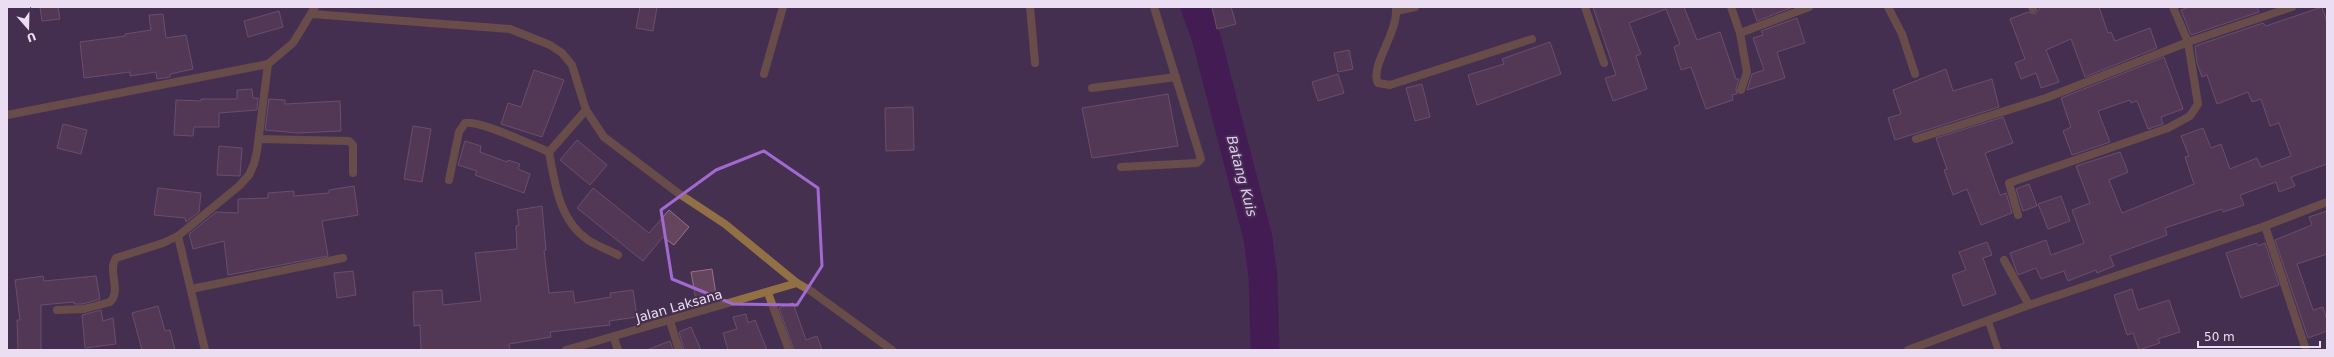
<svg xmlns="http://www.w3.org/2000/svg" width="2334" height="357" viewBox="0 0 2334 357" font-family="'DejaVu Sans',sans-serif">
  <rect width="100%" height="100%" fill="#453050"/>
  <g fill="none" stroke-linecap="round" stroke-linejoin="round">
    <polyline stroke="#3f0654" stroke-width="29" points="1195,7 1206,37 1258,238 1263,277 1265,350"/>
  </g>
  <g fill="#65445e" stroke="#96718e">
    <polygon points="40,7 58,7 60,19 42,21"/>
    <polygon points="640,7 657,7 653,31 636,28"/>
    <polygon points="1212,7 1231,7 1236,24 1217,29"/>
    <polygon points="1593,7 1684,7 1697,40 1720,32 1736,79 1739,79 1736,89 1737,94 1732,95 1733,100 1706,109 1691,67 1681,70 1674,47 1680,44 1666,9 1629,23 1641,54 1636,56 1647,89 1613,101 1605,78 1616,75"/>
    <polygon points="1752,7 1793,7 1757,21"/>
    <polygon points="2041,7 2099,7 2108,33 2111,32 2115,41 2150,28 2157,48 2085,77 2071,39 2046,50 2059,82 2041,88 2036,73 2021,79 2015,63 2025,59 2010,19 2028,12 2035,14"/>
    <polygon points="2190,7 2257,7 2259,12 2191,35 2181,10"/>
    <polygon points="2322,7 2327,22 2327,164 2291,177 2295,186 2279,192 2276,182 2240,195 2244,205 2223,212 2222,209 2165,228 2167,235 2110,256 2114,266 2097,273 2096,270 2068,281 2064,271 2041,279 2036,268 2018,275 2010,253 2046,240 2051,255 2084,243 2072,210 2090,203 2076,166 2120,152 2128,172 2109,180 2122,213 2194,184 2185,157 2189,156 2181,136 2203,128 2211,148 2221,144 2230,169 2257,158 2261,167 2291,156 2279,123 2270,126 2261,99 2252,102 2248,92 2217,104 2207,75 2202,77 2197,63 2195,46 2263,23 2266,26"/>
    <polygon points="279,11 283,27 248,37 244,21"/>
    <polygon points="163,14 166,38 186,35 193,69 170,74 170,77 157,79 156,72 130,76 130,72 84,78 80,42 125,36 125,34 151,30 149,15"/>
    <polygon points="1797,18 1805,43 1777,52 1785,78 1747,90 1752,74 1764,70 1753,38 1763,35 1761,31"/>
    <polygon points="1550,42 1561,74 1477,105 1468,75 1504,64 1502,59"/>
    <polygon points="1349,50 1353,69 1338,72 1334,53"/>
    <polygon points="2164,57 2183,109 2161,117 2163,124 2148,129 2137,101 2131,103 2130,100 2098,111 2110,142 2072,155 2063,131 2071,127 2061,98"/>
    <polygon points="1946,69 1953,91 1992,79 1999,107 1895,140 1888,118 1901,114 1893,90"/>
    <polygon points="534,70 564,80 542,137 501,124 508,103 521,107"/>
    <polygon points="1338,74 1344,93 1318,101 1312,82"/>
    <polygon points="1422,84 1430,117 1415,121 1406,88"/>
    <polygon points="252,89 253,98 258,98 257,110 219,113 219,127 194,127 193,136 174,135 176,100 201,101 201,99 237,99 237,90"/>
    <polygon points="1168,94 1178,146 1092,158 1082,108"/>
    <polygon points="269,99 285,100 285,104 340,101 341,131 298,133 265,130"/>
    <polygon points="913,107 914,150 886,151 885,108"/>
    <polygon points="2003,117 2013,143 1985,153 2000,195 2006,193 2012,213 1981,225 1967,189 1953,195 1944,170 1947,169 1936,138"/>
    <polygon points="63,124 87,130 81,154 57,148"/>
    <polygon points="413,126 431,129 422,182 404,179"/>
    <polygon points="577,140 607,165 590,185 560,160"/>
    <polygon points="465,141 481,146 480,152 507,162 508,160 520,164 518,169 530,174 524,193 475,175 477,171 458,165"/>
    <polygon points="219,146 242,148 240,176 217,175"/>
    <polygon points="2029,184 2037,206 2023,211 2016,189"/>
    <polygon points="354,186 358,215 322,221 328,256 228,275 224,241 193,249 189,234 216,212 238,213 238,199 268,198 268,193 294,191 294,196 329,193 329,190"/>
    <polygon points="158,188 201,193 199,212 186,222 185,218 154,215"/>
    <polygon points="593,188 649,233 669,210 689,227 674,245 663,237 643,261 577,208"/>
    <polygon points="2061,196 2070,221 2048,229 2038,204"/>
    <polygon points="542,206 546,250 544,250 549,293 573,291 575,303 611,297 610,293 633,290 637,317 609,321 610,325 550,332 551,337 509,344 510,350 421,350 420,325 414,326 413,292 442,290 443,305 481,301 475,253 517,249 516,226 519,225 517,210"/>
    <polygon points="2327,211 2327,254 2297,264 2313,310 2323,307 2327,320 2327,331 2308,338 2275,240 2312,225 2309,217"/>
    <polygon points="1987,242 1992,255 1983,258 1996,294 1963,306 1952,275 1966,270 1959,252"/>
    <polygon points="2257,243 2258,246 2265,243 2279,285 2241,298 2226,253"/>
    <polygon points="712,269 717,301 697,306 691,272"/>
    <polygon points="353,271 356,295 337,298 334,273"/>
    <polygon points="43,276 44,281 96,276 100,299 83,304 74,304 74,302 41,305 41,350 18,350 17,320 20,320 15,280"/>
    <polygon points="2132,289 2138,310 2169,300 2180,332 2158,339 2160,343 2139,350 2133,333 2127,335 2114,295"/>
    <polygon points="793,303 806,340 817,336 822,350 794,350 779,308"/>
    <polygon points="158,306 165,331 170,330 175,350 142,350 132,313"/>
    <polygon points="101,310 103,321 113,318 116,344 85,348 82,315"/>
    <polygon points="746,314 748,323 755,320 767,350 728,350 723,333 737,329 733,317"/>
    <polygon points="691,327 701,350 684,350 679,332"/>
    <polygon points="670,341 673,350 649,350 649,349"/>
  </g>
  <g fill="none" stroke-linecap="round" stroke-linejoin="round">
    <polyline stroke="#907044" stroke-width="7" points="1988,320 1998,350"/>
    <g stroke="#907044" stroke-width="8">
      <polyline points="1030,7 1035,63"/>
      <path d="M1396 7C1399 32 1369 67 1378 83L1390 85 1532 39"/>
      <polyline points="1585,7 1604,63"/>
      <polyline points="1731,7 1740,33 1809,7"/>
      <polyline points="1888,7 1902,34 1915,74"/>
      <polyline points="2032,7 2033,9"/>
      <polyline points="1396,11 1415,7"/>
      <polyline points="312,14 510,29 550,45 562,53 572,65 586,110 604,137 678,193 725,224 797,283 811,291 892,350"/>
      <polyline points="1740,33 1747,72 1741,90"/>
      <polyline points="764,74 783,7"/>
      <polyline points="1092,88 1176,77"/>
      <path d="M586 110 549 152C555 184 559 220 588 240 597 246 609 250 618 255"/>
      <polyline points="7,115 268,64 293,43 315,7"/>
      <polyline points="259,139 349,141 353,145 353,173"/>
      <polyline points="1916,139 2046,98 2188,42 2292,7"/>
      <polyline points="1121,167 1197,163 1201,159 1154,7"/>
      <path d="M449 180 459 132 465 123C480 120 532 145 549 152"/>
      <polyline points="2018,215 2009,183 2168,128 2190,116 2198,104 2188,42 2173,7"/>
      <polyline points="2265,226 2306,350"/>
      <polyline points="178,236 205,350"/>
      <polyline points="2004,260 2029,305"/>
      <polyline points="191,289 343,258"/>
      <polyline points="768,293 789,350"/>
      <path d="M57 310 84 309 110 302C122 290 107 271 116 258L163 243 178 236 239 186 249 175 254 164 257 151 268 64"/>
      <polyline points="670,321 679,350"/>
      <polyline points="614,338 618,350"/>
      <polyline points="566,350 797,283"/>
      <polyline points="1908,350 2029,305 2265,226 2327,202"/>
    </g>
  </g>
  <path d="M0 0H2334V357H0ZM764 151 818 188 822 266 797 305 733 304 672 279 661 210 716 170Z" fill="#453050" fill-opacity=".55" fill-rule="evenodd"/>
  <path fill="none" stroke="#a26ad1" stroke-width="3" stroke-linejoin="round" d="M764 151 818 188 822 266 797 305 733 304 672 279 661 210 716 170Z"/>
  <g text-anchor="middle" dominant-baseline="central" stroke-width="4" stroke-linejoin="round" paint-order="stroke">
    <g font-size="13" fill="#ebdef2" stroke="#453050">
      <text transform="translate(679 306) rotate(-16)">Jalan Laksana</text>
    </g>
    <g font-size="14" font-style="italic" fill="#e7c6f8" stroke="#453050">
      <text transform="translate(1242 176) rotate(75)">Batang Kuis</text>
    </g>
  </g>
  <rect width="2334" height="357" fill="none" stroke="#ebdef2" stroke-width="16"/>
  <g transform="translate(28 28) rotate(160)" stroke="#453050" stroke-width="3" paint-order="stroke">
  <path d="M0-3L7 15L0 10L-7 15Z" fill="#ebdef2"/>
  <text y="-6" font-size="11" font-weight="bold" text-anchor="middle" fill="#ebdef2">U</text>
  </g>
  <path d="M2198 341v6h122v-6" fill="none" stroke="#ebdef2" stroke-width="2"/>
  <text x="2204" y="341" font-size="12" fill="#ebdef2" stroke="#453050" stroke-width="3" paint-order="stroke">50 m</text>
</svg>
